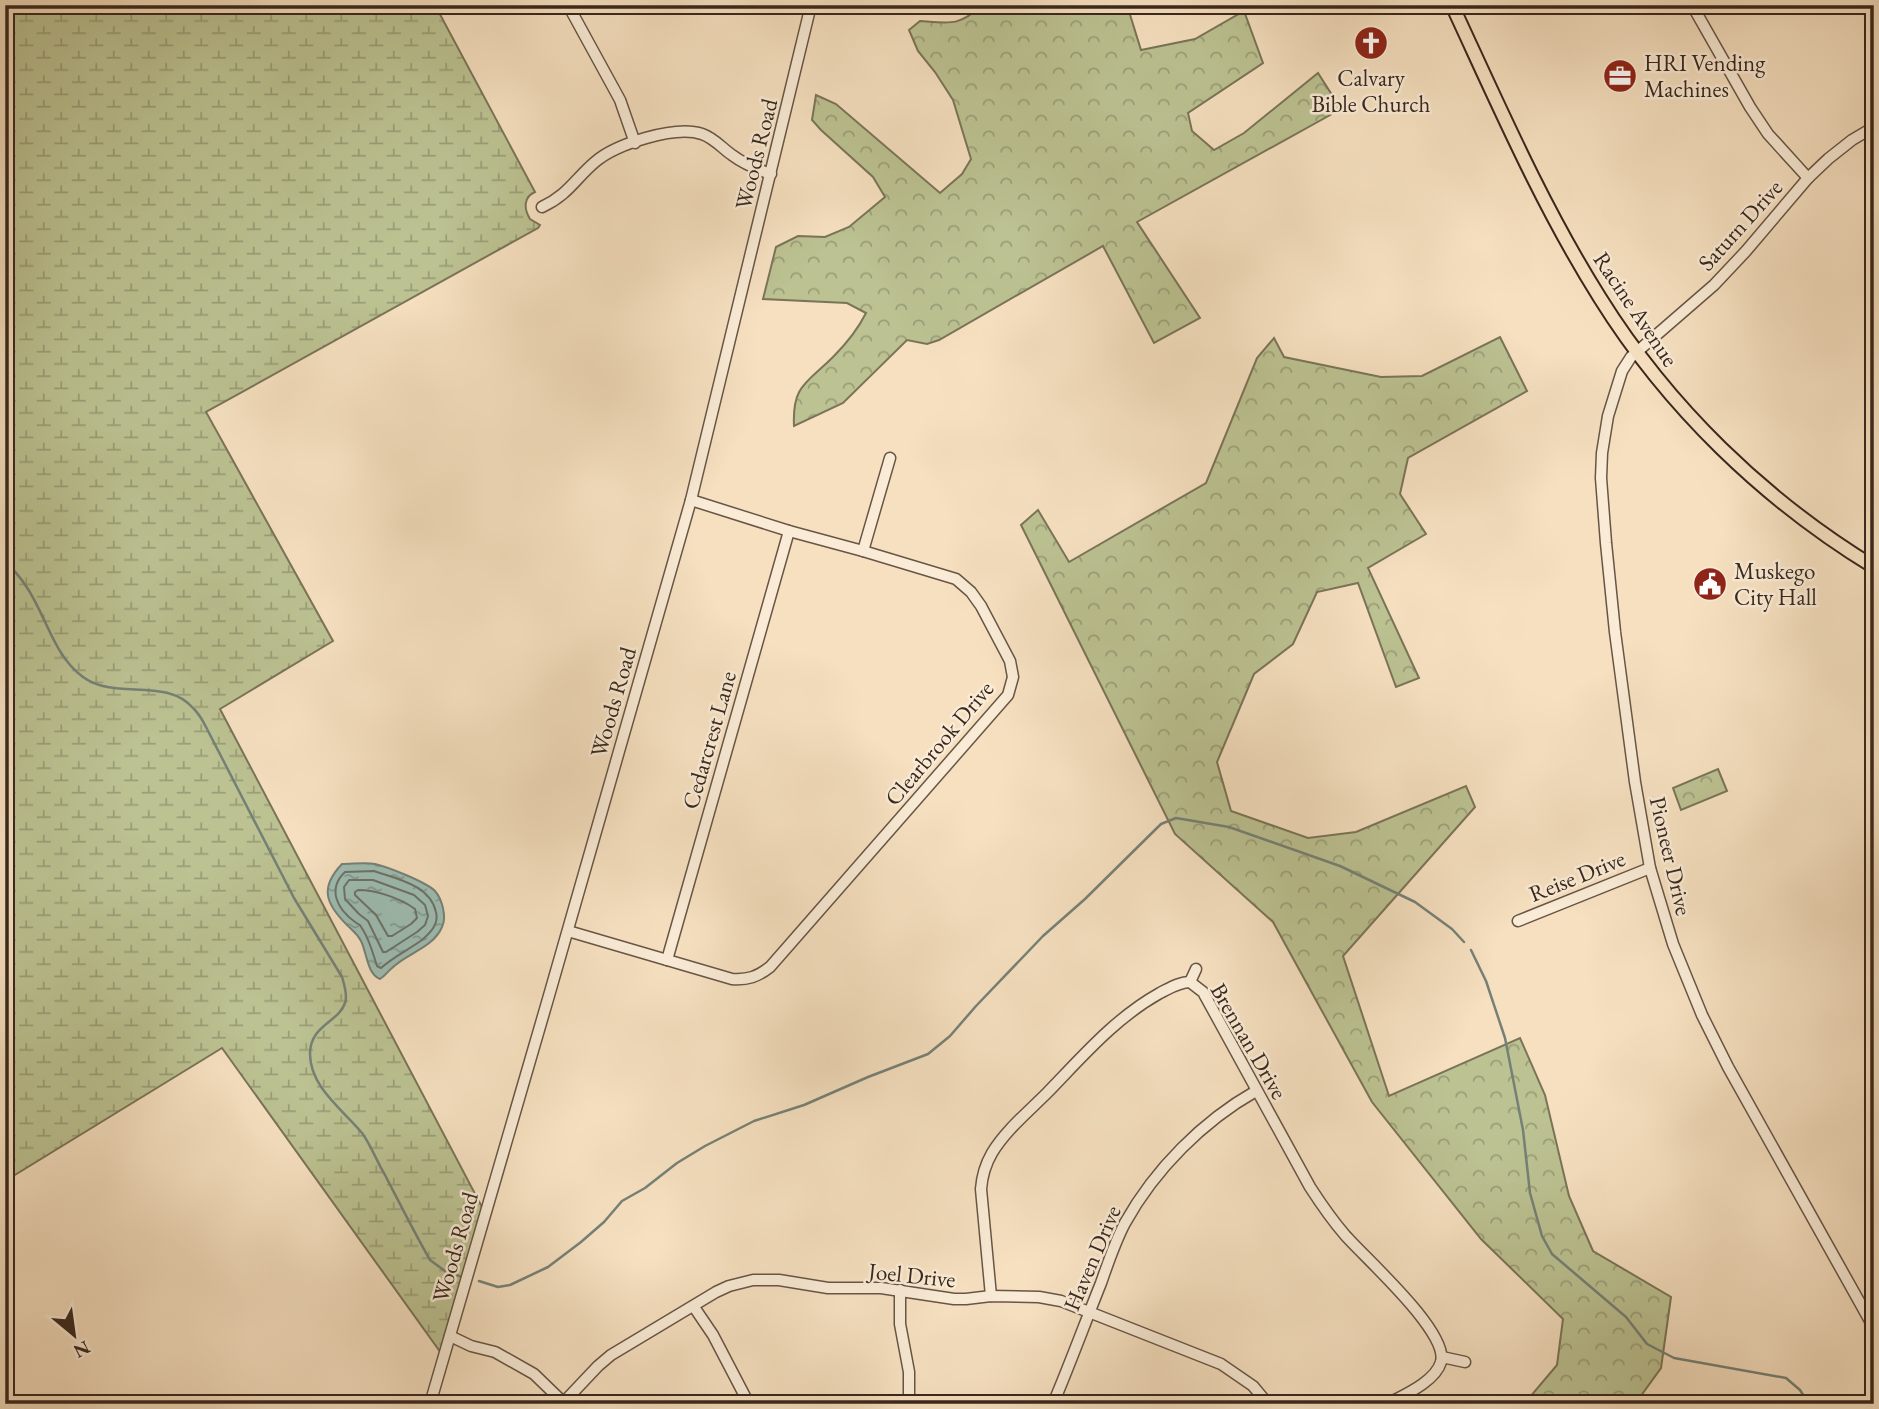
<svg xmlns="http://www.w3.org/2000/svg" width="1879" height="1409" viewBox="0 0 1879 1409" font-family="'EB Garamond',serif">
  <defs>
    <pattern id="forest-crowns" width="20" height="18" patternUnits="userSpaceOnUse" patternTransform="scale(1.75)"><rect width="20" height="18" fill="#bcc292"/><path d="M2 6a3 3 0 1 1 6 0M12 15a3 3 0 1 1 6 0" fill="none" stroke="#9a9e77"/></pattern>
    <pattern id="wetland-marsh" width="20" height="14" patternUnits="userSpaceOnUse" patternTransform="scale(1.75)"><rect width="20" height="14" fill="#bcc292"/><path d="M1 5h8M5 5V1M11 12h8M15 12V8" fill="none" stroke="#9a9e77"/></pattern>
    <pattern id="water-ripples" width="26" height="14" patternUnits="userSpaceOnUse" patternTransform="scale(1.75)"><rect width="26" height="14" fill="#9dbdb3"/><path d="M2 4q2-2 4 0t4 0M15 11q2-2 4 0t4 0" fill="none" stroke="#819a91"/></pattern>
  </defs>
  <rect width="100%" height="100%" fill="#f6e0c0"/>
  <filter id="stains"><feTurbulence type="fractalNoise" baseFrequency=".00286" numOctaves="4"/><feColorMatrix values="0 0 0 0 .2 0 0 0 0 .09 0 0 0 0 .02 0 0 0 .5 -.17"/></filter>
  <radialGradient id="worn" r=".72"><stop offset=".6" stop-color="#630" stop-opacity="0"/><stop offset="1" stop-color="#630" stop-opacity=".3"/></radialGradient>
  <g fill="url(#forest-crowns)" stroke="#7a7458" stroke-width="2">
    <path d="M982 5H1127L1141 50 1195 39 1244 11 1263 63 1188 113 1192 131 1214 150 1244 133 1318 73 1341 109 1137 222 1200 318 1154 343 1103 246 939 340 927 344 907 340 843 403 794 426C792 385 807 383 833 357 846 344 858 329 866 313L847 303 763 299 776 247 798 236 825 237 849 227 885 197 873 177 821 130 812 120 816 95 836 104 940 193 962 174 971 159 953 100 935 72 918 51 909 30 920 21C949 23 959 27 982 5Z"/>
    <polygon points="1500,337 1527,391 1408,458 1400,494 1426,534 1368,568 1419,678 1396,687 1358,583 1317,592 1293,644 1254,674 1217,762 1231,811 1308,838 1356,832 1466,786 1475,807 1343,956 1389,1096 1520,1038 1545,1095 1569,1196 1593,1251 1671,1297 1661,1368 1635,1404 1524,1404 1557,1365 1563,1319 1481,1239 1372,1102 1273,922 1175,834 1021,525 1038,510 1069,562 1206,483 1257,358 1274,338 1284,357 1381,377 1422,376"/>
    <polygon points="1718,769 1727,791 1681,810 1673,788"/>
  </g>
  <path fill="url(#wetland-marsh)" stroke="#7a7458" stroke-width="2" d="M5 5H435L535 192C523 197 524 209 530 219L540 225 538 228 206 412 333 641 220 709 482 1207 441 1353 222 1048 5 1181Z"/>
  <path fill="url(#water-ripples)" stroke="#758177" stroke-width="2" d="M342 864C353 864 365 862 375 864 388 867 426 882 435 891 442 899 447 917 442 927 433 948 407 953 392 968 387 972 385 976 380 979 367 974 367 953 361 941 357 933 353 931 347 925 326 904 319 888 342 864Z"/>
  <g fill="none" stroke-linecap="round" stroke-linejoin="round">
    <g stroke="#6b7268" stroke-width="2">
      <path d="M374 871C397 879 430 885 436 912 439 924 431 932 422 940 408 950 393 957 381 968L377 966C373 954 370 941 363 930 358 922 362 927 355 922 337 909 327 889 345 872Z"/>
      <polygon points="349,880 373,880 414,895 425,905 428,916 425,925 417,932 386,952 383,952 368,921 359,914 345,899 344,887"/>
      <path d="M358 890C376 890 400 898 415 909L417 918 411 924 392 936H388L376 915 355 895V892Z"/>
    </g>
    <g stroke="#758177" stroke-width="2.5">
      <path d="M5 561C13 569 20 577 26 586 46 615 53 655 83 677 115 701 166 676 194 709 199 714 203 721 206 727L294 898 342 977C344 984 348 995 345 1003 339 1022 310 1025 310 1054 310 1087 343 1110 362 1133 371 1145 377 1162 385 1175 400 1204 414 1232 430 1260L445 1271 462 1277"/>
      <polyline points="1471,950 1486,981 1505,1038 1523,1130 1530,1193 1542,1236 1552,1254 1626,1317 1647,1344 1674,1358 1786,1378 1800,1390 1809,1404"/>
      <polyline points="479,1281 498,1287 510,1285 548,1267 581,1242 604,1222 622,1201 645,1188 677,1163 705,1146 754,1121 804,1105 868,1077 928,1054 950,1036 976,1006 1043,936 1085,899 1161,824 1176,818 1229,827 1340,866 1415,902 1452,929 1464,942"/>
    </g>
    <g stroke="#685546" stroke-width="13">
      <g id="minor">
        <polyline points="568,5 620,100 635,143"/>
        <polyline points="1692,5 1750,107 1768,134 1808,178"/>
        <polyline points="1874,127 1852,140 1828,159 1808,178 1746,251 1714,285 1631,357 1622,371 1608,416 1602,453 1601,478 1606,543 1615,632 1635,782 1650,868 1673,944 1702,1015 1728,1067 1874,1328"/>
        <path d="M542 207C568 195 575 179 595 162 616 144 675 125 702 134 714 138 722 148 732 155 744 164 756 169 771 174"/>
        <polyline points="863,551 890,458"/>
        <polyline points="1518,921 1650,868"/>
        <path d="M568 931 732 979C748 980 757 977 770 967L1008 695 1013 677 1010 661 981 606 971 592 956 579 863 551 789 531 691 500"/>
        <polyline points="667,960 789,531"/>
        <polyline points="1190,982 1196,969"/>
        <polyline points="900,1290 900,1324 909,1372 909,1400"/>
        <path d="M991 1296 981 1189C982 1176 985 1165 992 1153 1005 1131 1028 1112 1047 1093 1082 1057 1115 1018 1160 993 1170 988 1179 982 1190 982L1203 992 1310 1187C1321 1204 1332 1220 1345 1235 1365 1258 1449 1332 1441 1362 1435 1382 1404 1395 1387 1404"/>
        <polyline points="694,1307 713,1335 749,1404"/>
        <polyline points="450,1336 471,1346 495,1352 534,1374 565,1404"/>
        <polyline points="1442,1357 1465,1362"/>
        <polyline points="564,1402 598,1366 611,1355 716,1292 729,1286 753,1280 779,1280 828,1288 881,1288 954,1299 966,1299 991,1296 1039,1297 1061,1301 1221,1364 1253,1386 1268,1404"/>
        <polyline points="430,1404 548,999 691,500 811,5"/>
        <path d="M1053 1404C1070 1364 1085 1323 1101 1283 1108 1263 1115 1242 1125 1223 1155 1169 1203 1121 1256 1091"/>
      </g>
    </g>
    <g stroke="#39271d" stroke-width="16">
      <path id="major" d="M1452 5C1498 104 1542 206 1600 298 1668 407 1764 500 1874 567"/>
    </g>
    <use href="#minor" stroke="#f9ebd6" stroke-width="10"/>
    <use href="#major" stroke="#f6e0c0" stroke-width="12"/>
  </g>
  <defs>
    <g id="church-disc" transform="scale(1.75)"><circle r="9.5" fill="#8f2418" stroke="#f9ebd6"/><path d="M-1.2-6h2.4v3.5h3.3v2.4h-3.3V6h-2.4V-.1h-3.3v-2.4h3.3Z" fill="#fff"/></g>
    <g id="office-disc" transform="scale(1.75)"><circle r="9.5" fill="#8f2418" stroke="#f9ebd6"/><path d="M-6-3h4V-5.5h4V-3h4V5H-6ZM-1-4.5V-3h2v-1.5ZM-6 0V1H6V0Z" fill="#fff"/></g>
    <g id="civic-disc" transform="scale(1.75)"><circle r="9.5" fill="#8f2418" stroke="#f9ebd6"/><path d="M-.6-6.5H3V-4.5H.6V-3L4-1V1h2V6H-6V1h2V-1L-.6-3ZM-1.2 2.5V6h2.4V2.5Z" fill="#fff"/></g>
  </defs>
  <g fill-rule="evenodd">
    <use href="#church-disc" x="1371" y="43"/>
    <use href="#office-disc" x="1620" y="76"/>
    <use href="#civic-disc" x="1710" y="584"/>
  </g>
  <g text-anchor="middle" dominant-baseline="central" stroke-width="5" stroke-linejoin="round" paint-order="stroke">
    <g font-size="23" fill="#39271d" stroke="#f9ebd6" text-anchor="start">
      <text x="1644" y="63">HRI Vending<tspan x="1644" dy="26">Machines</tspan></text>
      <text x="1371" y="78" text-anchor="middle">Calvary<tspan x="1371" dy="26">Bible Church</tspan></text>
      <text x="1734" y="571">Muskego<tspan x="1734" dy="26">City Hall</tspan></text>
    </g>
    <g font-size="23" fill="#39271d" stroke="#f9ebd6">
      <text transform="translate(756 154) rotate(-76)">Woods Road</text>
      <text transform="translate(1740 225) rotate(-48)">Saturn Drive</text>
      <text transform="translate(1636 309) rotate(56)">Racine Avenue</text>
      <text transform="translate(613 702) rotate(-74)">Woods Road</text>
      <text transform="translate(709 740) rotate(-74)">Cedarcrest Lane</text>
      <text transform="translate(939 743) rotate(-50)">Clearbrook Drive</text>
      <text transform="translate(1671 856) rotate(77)">Pioneer Drive</text>
      <text transform="translate(1577 876) rotate(-22)">Reise Drive</text>
      <text transform="translate(1249 1041) rotate(60)">Brennan Drive</text>
      <text transform="translate(455 1247) rotate(-74)">Woods Road</text>
      <text transform="translate(1092 1258) rotate(-67)">Haven Drive</text>
      <text transform="translate(912 1275) rotate(6)">Joel Drive</text>
    </g>
  </g>
  <rect width="1879" height="1409" fill="none" stroke="#f6e0c0" stroke-width="28"/>
  <rect x="7" y="7" width="1865" height="1395" fill="none" stroke="#39271d" stroke-width="3.5"/>
  <rect x="14" y="14" width="1851" height="1381" fill="none" stroke="#39271d" stroke-width="2"/>
  <g transform="translate(74 1335) rotate(151)" stroke="#f9ebd6" stroke-width="5" paint-order="stroke">
  <path d="M0-5L12 26L0 18L-12 26Z" fill="#39271d"/>
  <text y="-10" font-size="19" font-weight="bold" text-anchor="middle" fill="#39271d">N</text>
  </g>
  <rect width="100%" height="100%" filter="url(#stains)"/>
  <rect width="100%" height="100%" fill="url(#worn)"/>
</svg>
